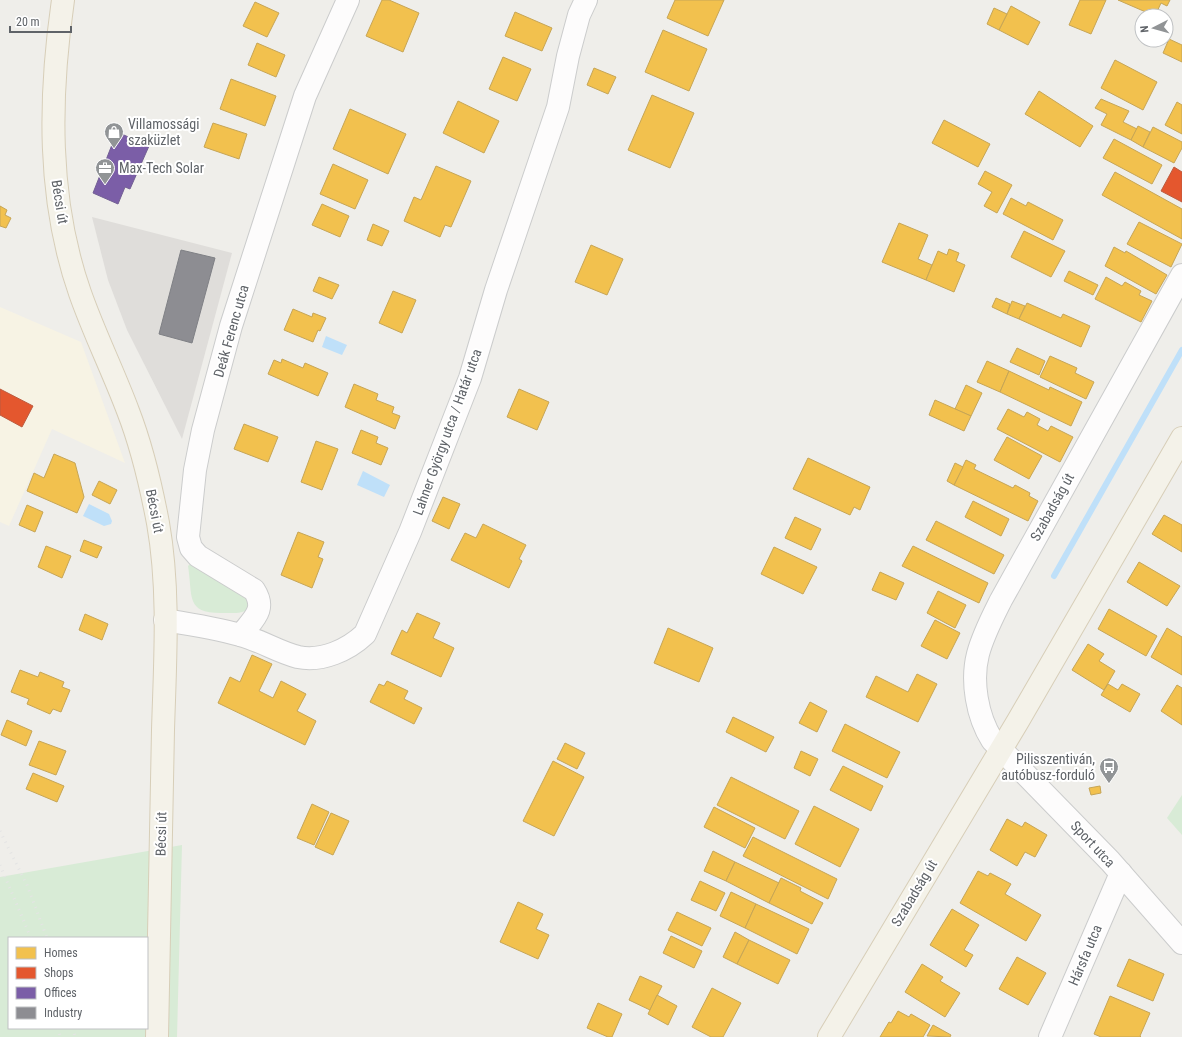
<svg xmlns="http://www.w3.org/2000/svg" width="1182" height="1037" viewBox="0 0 1182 1037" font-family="'Roboto Condensed',sans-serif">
  <rect width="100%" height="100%" fill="#efeeea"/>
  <polygon fill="#f7f3e4" points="0,307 81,342 125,463 52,429 9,526 0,522"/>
  <polygon fill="#dfddda" points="92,217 232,253 182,439 127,330 108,280"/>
  <g fill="#d8ebd6" fill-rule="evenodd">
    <path d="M191 563 247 597 251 608C242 614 234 613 224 613 185 614 193 597 188 566Z"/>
    <polygon points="1182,795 1182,835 1167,818"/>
    <path d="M182 845 177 1037H0V877ZM9 938H147V1028H9Z"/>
  </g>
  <g fill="#bfe0f9">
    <polygon points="326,336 347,345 342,355 322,347"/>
    <polygon points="363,471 390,485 384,497 357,485"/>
    <polygon points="89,504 109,514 112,521 111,524 104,526 83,516"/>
  </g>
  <g fill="#f2c14e" stroke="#c6a556">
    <polygon points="382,0 389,0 419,13 403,52 366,36"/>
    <polygon points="675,0 724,0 708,36 667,18"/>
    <polygon points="1080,0 1106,0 1091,34 1069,25"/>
    <polygon points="1118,0 1170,0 1167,6 1161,3 1155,16"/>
    <polygon points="255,2 279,13 267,37 243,26"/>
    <polygon points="1011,6 1040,22 1028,45 999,30"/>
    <polygon points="994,8 1007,14 999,30 987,24"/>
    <polygon points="515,12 552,28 542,51 505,36"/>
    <polygon points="663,30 707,49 689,91 645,72"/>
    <polygon points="1169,39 1182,45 1182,62 1163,53"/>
    <polygon points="257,43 285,55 276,77 248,65"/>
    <polygon points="503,57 531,69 517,101 489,89"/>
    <polygon points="1115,60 1157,82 1143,110 1101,88"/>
    <polygon points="594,68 616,77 608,94 587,85"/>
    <polygon points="231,79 276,96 265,126 220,109"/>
    <polygon points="1039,91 1093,126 1080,147 1025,114"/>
    <polygon points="652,95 694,113 670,168 628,150"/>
    <polygon points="1101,99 1129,111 1123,122 1137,129 1131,140 1101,125 1107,114 1095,108"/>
    <polygon points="458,101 499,121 484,153 443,133"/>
    <polygon points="1177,102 1182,105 1182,134 1165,125"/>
    <polygon points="350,109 406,134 388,174 333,149"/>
    <polygon points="944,120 990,144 978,167 932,143"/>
    <polygon points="213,123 247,134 239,159 204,147"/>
    <polygon points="1138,126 1150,132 1143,147 1131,140"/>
    <polygon points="1153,127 1182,142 1182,148 1174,163 1143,147"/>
    <polygon points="1114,139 1162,165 1152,184 1103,158"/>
    <polygon points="333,164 368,180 355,209 320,194"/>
    <polygon points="436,166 471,181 451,227 445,225 440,237 404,221 414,197 421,200"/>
    <polygon points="985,171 1012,185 997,213 984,206 992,192 978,184"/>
    <polygon points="1115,172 1182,209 1182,239 1102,195"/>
    <polygon points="1011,198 1026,206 1028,202 1063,220 1053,240 1003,214"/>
    <polygon points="322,204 349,216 340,237 312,225"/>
    <polygon points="0,206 7,210 5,215 11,218 6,228 0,226"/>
    <polygon points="1139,222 1182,244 1171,267 1127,244"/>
    <polygon points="899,223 928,235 918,259 932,265 926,280 882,262"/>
    <polygon points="373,224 389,231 382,246 367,240"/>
    <polygon points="1024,231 1065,251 1051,277 1011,257"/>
    <polygon points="591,245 623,259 607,295 575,282"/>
    <polygon points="1114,247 1125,253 1126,251 1167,275 1156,294 1105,266"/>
    <polygon points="949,249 959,253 956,261 965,265 954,292 926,280 938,251 947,255"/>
    <polygon points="1069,271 1098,285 1093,295 1064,281"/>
    <polygon points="319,277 339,285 332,299 313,291"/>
    <polygon points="1106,277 1122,286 1125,282 1141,291 1139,295 1152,301 1141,322 1095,299"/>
    <polygon points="393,291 416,300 402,333 379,323"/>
    <polygon points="996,298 1010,304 1007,314 992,307"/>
    <polygon points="1012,301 1025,306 1019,319 1007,314"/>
    <polygon points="1027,303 1061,318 1063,314 1090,326 1081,347 1019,319"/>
    <polygon points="293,309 312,317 313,313 326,318 320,331 318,330 313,342 284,330"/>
    <polygon points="1017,348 1045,361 1039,375 1010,362"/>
    <polygon points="1050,356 1077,368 1075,373 1094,382 1086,399 1040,377"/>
    <polygon points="282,359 303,368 305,363 328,373 318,396 268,374 274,360 281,363"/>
    <polygon points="987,361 1009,371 1000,392 977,382"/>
    <polygon points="1009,371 1049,390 1050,387 1082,402 1071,426 1000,392"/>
    <polygon points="354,384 378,394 376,400 394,407 392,413 400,416 395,429 345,407"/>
    <polygon points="966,385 982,393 971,416 955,409"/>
    <polygon points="519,389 549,402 537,430 507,417"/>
    <polygon points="935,400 971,416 964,431 929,415"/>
    <polygon points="1008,409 1024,417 1027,412 1040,419 1037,425 1048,431 1051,426 1073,437 1060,462 997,429"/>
    <polygon points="244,424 278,437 268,462 234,449"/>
    <polygon points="361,430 378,437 376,443 388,448 381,465 352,453"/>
    <polygon points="1007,437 1042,456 1029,479 994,460"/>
    <polygon points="316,441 338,449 322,490 301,482"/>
    <polygon points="54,454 75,463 84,497 77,513 27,491 34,473 44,478"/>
    <polygon points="808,458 870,487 860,510 854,507 850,515 793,489"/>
    <polygon points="966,460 976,465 974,469 1013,488 1015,485 1030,493 1029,496 1038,501 1028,521 954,485"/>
    <polygon points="955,463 963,467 954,485 947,481"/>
    <polygon points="99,481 117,490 110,504 92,495"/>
    <polygon points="443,497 460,504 449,529 432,521"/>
    <polygon points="973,501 1009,519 1001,536 965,517"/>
    <polygon points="27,505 43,512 35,532 19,525"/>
    <polygon points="1164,515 1182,525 1182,552 1152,534"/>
    <polygon points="795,517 821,529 811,550 785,538"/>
    <polygon points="936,521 1004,555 994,574 926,540"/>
    <polygon points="483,524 526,545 519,559 522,561 509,588 451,560 465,533 476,538"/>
    <polygon points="298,532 324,542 318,557 323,559 312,588 281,575"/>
    <polygon points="84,540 102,547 97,558 80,551"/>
    <polygon points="46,546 71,556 62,578 38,567"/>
    <polygon points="913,546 988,583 979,603 902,566"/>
    <polygon points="774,547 817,567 803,594 761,574"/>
    <polygon points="1139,562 1180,586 1167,606 1127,582"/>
    <polygon points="880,572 904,583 896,600 872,590"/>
    <polygon points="938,591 966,605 955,628 927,613"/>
    <polygon points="1109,609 1157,636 1146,656 1098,629"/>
    <polygon points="417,613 440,623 433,638 454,648 441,677 391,654 402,630 407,633"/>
    <polygon points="85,614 108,624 102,640 79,630"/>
    <polygon points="935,620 960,633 947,659 921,646"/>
    <polygon points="668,628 713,648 699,682 654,663"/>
    <polygon points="1167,628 1182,637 1182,675 1151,657"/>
    <polygon points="1088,644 1104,654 1099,661 1115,671 1104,690 1072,670"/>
    <polygon points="252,655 272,664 259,691 273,698 281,681 306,694 297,711 316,721 305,745 218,703 230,677 240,682"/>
    <polygon points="20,670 38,677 40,672 64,682 62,687 70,690 61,712 53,709 50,714 27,704 29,699 11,692"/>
    <polygon points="917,674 937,684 918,722 866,697 876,676 908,692"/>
    <polygon points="387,681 408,691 404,699 422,708 414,724 370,702 379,684 384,686"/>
    <polygon points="1108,684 1118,690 1122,684 1140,694 1130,712 1101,695"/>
    <polygon points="1177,685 1182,688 1182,725 1161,711"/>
    <polygon points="810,702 827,711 817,732 799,723"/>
    <polygon points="733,717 774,737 766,752 726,732"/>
    <polygon points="7,720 32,731 26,746 1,735"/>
    <polygon points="845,724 900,752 887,778 832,751"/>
    <polygon points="39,741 66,751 56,775 29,765"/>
    <polygon points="565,743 585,753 577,769 557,759"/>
    <polygon points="801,751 818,759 810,776 794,768"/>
    <polygon points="553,761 584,777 554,836 523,821"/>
    <polygon points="843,766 883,786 871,811 830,790"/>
    <polygon points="33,773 64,786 57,802 26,789"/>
    <polygon points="731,777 799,811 785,839 717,805"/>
    <polygon points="1100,786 1101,793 1091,795 1089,788"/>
    <polygon points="312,804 329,812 314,845 297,838"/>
    <polygon points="814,806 859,829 840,867 795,844"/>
    <polygon points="714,807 755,828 745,848 704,827"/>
    <polygon points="331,813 349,821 333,855 315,847"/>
    <polygon points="1007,819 1022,827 1025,822 1047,835 1035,857 1025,852 1017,866 990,850"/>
    <polygon points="753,837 837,879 828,899 743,856"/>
    <polygon points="713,851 735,862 726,881 704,871"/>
    <polygon points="735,862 779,883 769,903 726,881"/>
    <polygon points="978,871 988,876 990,873 1011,884 1005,894 1041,915 1026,941 960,903"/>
    <polygon points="781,878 801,888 800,891 823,903 812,924 769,903"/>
    <polygon points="700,881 725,893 716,911 691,900"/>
    <polygon points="731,892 756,904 745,928 720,916"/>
    <polygon points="518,902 543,914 536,929 549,935 538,959 500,942"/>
    <polygon points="756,904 809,929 797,954 745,928"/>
    <polygon points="952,909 979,925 964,950 973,955 966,967 930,945"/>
    <polygon points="677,912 711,928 702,946 668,930"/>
    <polygon points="735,932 749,940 737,964 723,957"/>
    <polygon points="671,936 702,951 694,968 663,953"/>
    <polygon points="749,940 790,960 778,984 737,964"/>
    <polygon points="1017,957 1046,973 1028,1005 999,989"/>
    <polygon points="1129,959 1164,974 1153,1001 1117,986"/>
    <polygon points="922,964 943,977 940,981 960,993 945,1017 905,992"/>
    <polygon points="640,976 662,986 650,1010 629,1000"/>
    <polygon points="712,988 741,1003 723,1037 711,1037 692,1027"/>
    <polygon points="657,995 677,1006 668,1025 648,1014"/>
    <polygon points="1110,996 1150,1013 1140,1036 1141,1037 1101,1037 1094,1034"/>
    <polygon points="598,1003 622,1014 612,1037 608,1037 587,1028"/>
    <polygon points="898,1011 909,1017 911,1014 930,1025 923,1037 880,1037 889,1022 891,1023"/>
    <polygon points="933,1025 951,1035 950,1037 927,1036"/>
  </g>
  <g fill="#e4572e" stroke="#bc5b3f">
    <polygon points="1174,167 1182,172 1182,202 1161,191"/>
    <polygon points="0,389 33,406 22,427 0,415"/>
  </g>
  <polygon fill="#7b5ea7" stroke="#736094" points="117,132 149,146 130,189 125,187 118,204 93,193"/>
  <polygon fill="#8d8d92" stroke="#7f8085" points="181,250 215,258 192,343 159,334"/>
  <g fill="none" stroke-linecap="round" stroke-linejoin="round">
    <polyline stroke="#bfe0f9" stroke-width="6" points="1054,576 1182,350"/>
    <g stroke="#cbcccc" stroke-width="24">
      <g id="minor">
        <path d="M1182 275 1001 600C992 618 983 635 978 654 971 681 977 716 992 740L1110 861 1182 943"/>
        <path d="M165 620C190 624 216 628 240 635 260 640 278 652 298 657 322 662 348 650 365 634L410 532 470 378 496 290 558 107 568 56 579 15 586 0"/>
        <path d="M241 635C253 619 267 610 254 590L198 556 191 548 188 537 195 470 203 430 231 326 305 96 348 0"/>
        <polyline points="1050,1037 1121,873"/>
      </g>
    </g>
    <g stroke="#d7ceb8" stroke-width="24">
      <g id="major">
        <path d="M63 0C49 97 47 199 80 293 94 333 113 371 128 411 142 447 151 486 158 523 170 591 165 662 163 730 161 832 159 935 157 1037"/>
        <polyline points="829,1037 1018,721 1182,438"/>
      </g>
    </g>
    <use href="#minor" stroke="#fdfcfc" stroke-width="22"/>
    <use href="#major" stroke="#f4f2e9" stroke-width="22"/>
    <g stroke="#e4e4e4" stroke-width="3" stroke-dasharray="1 5" stroke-linecap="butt">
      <polyline points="0,831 27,885 47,938"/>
      <polyline points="0,865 31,938"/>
      <polyline points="58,1028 60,1037"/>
      <polyline points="73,1028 75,1037"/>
    </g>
  </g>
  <defs>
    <g id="shop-pin" transform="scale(1)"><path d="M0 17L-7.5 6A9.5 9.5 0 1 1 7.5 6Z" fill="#919496" stroke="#fff"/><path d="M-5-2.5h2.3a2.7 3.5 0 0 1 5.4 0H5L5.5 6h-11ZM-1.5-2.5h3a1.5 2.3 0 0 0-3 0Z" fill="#fff"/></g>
    <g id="office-pin" transform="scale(1)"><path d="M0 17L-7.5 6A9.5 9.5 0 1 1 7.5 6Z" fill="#919496" stroke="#fff"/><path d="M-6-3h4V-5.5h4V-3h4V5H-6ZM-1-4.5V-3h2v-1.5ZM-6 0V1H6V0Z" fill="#fff"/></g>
    <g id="bus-pin" transform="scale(1)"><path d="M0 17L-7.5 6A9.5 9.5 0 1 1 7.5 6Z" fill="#919496" stroke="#fff"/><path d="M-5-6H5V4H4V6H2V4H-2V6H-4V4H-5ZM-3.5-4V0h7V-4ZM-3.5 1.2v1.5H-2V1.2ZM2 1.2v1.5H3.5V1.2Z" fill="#fff"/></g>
  </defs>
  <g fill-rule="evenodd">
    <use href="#shop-pin" x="114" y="132"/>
    <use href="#office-pin" x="105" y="168"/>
    <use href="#bus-pin" x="1109" y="767"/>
  </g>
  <g text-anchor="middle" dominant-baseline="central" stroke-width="4" stroke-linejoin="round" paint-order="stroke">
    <g font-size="14" fill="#5f6368" stroke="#fff" text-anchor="start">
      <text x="128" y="124">Villamossági<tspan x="128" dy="16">szaküzlet</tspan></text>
      <text x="119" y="168">Max-Tech Solar</text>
      <text x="1095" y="759" text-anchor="end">Pilisszentiván,<tspan x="1095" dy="16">autóbusz-forduló</tspan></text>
    </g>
    <g font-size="14" fill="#5f6368" stroke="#fff">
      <text transform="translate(60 202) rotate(81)">Bécsi út</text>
      <text transform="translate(231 331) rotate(-74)">Deák Ferenc utca</text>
      <text transform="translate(447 432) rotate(-70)">Lahner György utca / Határ utca</text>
      <text transform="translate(1052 507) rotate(-61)">Szabadság út</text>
      <text transform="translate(155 511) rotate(79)">Bécsi út</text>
      <text transform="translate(161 834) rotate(-89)">Bécsi út</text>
      <text transform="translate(1093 844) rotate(47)">Sport utca</text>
      <text transform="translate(914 893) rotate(-59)">Szabadság út</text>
      <text transform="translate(1085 955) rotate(-67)">Hársfa utca</text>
    </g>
  </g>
  <rect x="8" y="937" width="140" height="92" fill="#ffffff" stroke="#bfc1c3"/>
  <rect x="16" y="947" width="20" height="12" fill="#f2c14e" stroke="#bfc1c3"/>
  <text x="44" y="957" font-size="12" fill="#5f6368">Homes</text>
  <rect x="16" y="967" width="20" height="12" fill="#e4572e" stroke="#bfc1c3"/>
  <text x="44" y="977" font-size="12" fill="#5f6368">Shops</text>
  <rect x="16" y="987" width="20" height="12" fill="#7b5ea7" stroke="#bfc1c3"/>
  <text x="44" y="997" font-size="12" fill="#5f6368">Offices</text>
  <rect x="16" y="1007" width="20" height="12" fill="#8d8d92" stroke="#bfc1c3"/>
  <text x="44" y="1017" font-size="12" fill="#5f6368">Industry</text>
  <g transform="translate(1154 28) rotate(264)"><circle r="19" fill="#ffffff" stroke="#bfc1c3"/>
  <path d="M0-3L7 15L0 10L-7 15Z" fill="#919496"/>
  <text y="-6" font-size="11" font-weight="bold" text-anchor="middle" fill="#5f6368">N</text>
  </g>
  <path d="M10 26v6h61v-6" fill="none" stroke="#5f6368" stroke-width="2"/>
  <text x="16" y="26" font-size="12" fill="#5f6368" stroke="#ffffff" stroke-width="3" paint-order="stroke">20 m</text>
</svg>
